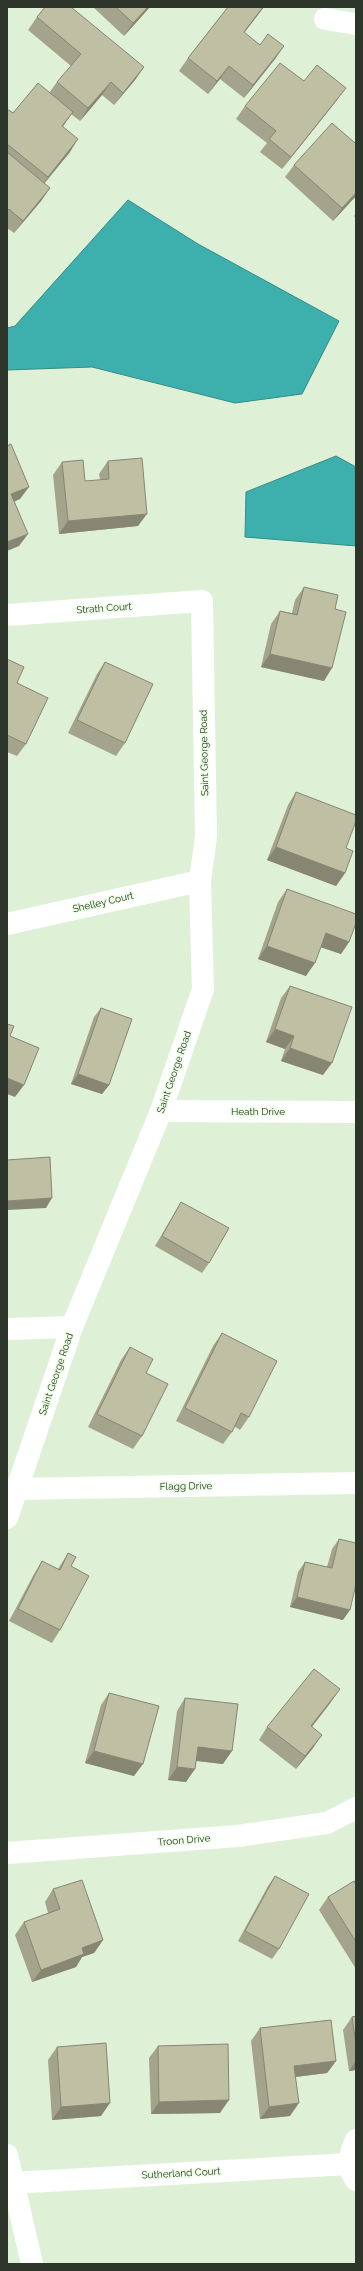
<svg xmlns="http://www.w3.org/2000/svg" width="363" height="2271" viewBox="0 0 363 2271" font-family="Raleway,sans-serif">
  <rect width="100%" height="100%" fill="#def1d7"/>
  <g fill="#3db0ae" stroke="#388b87">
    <polygon points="128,200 198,244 339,321 302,394 235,403 92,367 7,370 7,328 15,326"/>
    <polygon points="336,456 356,467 356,546 245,537 246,492"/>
  </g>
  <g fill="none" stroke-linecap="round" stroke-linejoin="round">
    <g stroke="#fff" stroke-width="22">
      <polyline points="325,19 356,24"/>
      <polyline points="7,615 202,601 206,836 200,881 203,989 161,1111 72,1327 7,1518"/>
      <polyline points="7,924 200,881"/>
      <polyline points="161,1111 356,1112"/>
      <polyline points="7,1329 72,1327"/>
      <polyline points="16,1489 356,1483"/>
      <polyline points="7,1853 238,1836 327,1823 356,1808"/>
      <path d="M356 2140C350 2152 346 2167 356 2180"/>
      <polyline points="7,2155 32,2264"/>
      <polyline points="12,2183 349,2164"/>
    </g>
  </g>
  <g fill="#a4a48c">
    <polygon points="93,7 150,7 124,36"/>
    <polygon points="228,7 264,7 244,33 260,45 284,46 275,59 244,98 220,79 208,94 179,71 188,58"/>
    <polygon points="37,17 144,67 135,80 114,105 102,95 80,121 71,114 63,126 70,152 44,183 50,188 41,201 14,233 7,228 7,109 13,113 49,93 57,82 71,66 28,30"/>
    <polygon points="304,81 337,100 282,169 260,152 267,143 236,119 245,106"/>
    <polygon points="356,142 356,196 333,221 285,177 294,165 355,143"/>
    <polygon points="356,213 356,218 354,216"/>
    <polygon points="108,461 138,526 59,534 53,475 62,462 85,481 100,480 99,474"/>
    <polygon points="304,587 324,681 261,667 271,624 280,611 292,613 295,600"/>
    <polygon points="7,659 17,683 26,744 17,756 7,752"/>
    <polygon points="105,662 125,743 116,756 68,733 97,674"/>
    <polygon points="296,792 346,848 345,873 336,886 267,860 288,805"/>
    <polygon points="287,889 349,942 341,954 321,947 306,976 258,959 278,902"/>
    <polygon points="290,986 323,1075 281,1061 285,1049 266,1042 281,998"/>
    <polygon points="101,1008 109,1085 102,1094 71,1084 94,1017"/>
    <polygon points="181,1202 209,1263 202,1273 155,1246 175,1212"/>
    <polygon points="222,1333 249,1417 240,1430 234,1426 232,1432 223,1444 176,1421 213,1346"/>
    <polygon points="130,1347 146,1373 142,1436 133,1449 88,1427 121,1360"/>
    <polygon points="339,1539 343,1620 290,1607 298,1572 305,1562 327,1567 332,1549"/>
    <polygon points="68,1553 71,1566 60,1630 52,1643 9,1621 34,1574 42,1561 58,1569"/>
    <polygon points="109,1693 134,1776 85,1763 101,1705"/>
    <polygon points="185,1698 223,1764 196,1761 186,1782 168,1780 177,1711"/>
    <polygon points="331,1702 312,1727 313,1748 296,1769 259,1740 267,1727"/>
    <polygon points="275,1876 279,1949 272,1959 238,1941 268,1886"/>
    <polygon points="356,1884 356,1969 319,1910 328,1897"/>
    <polygon points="53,1889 103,1940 94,1953 82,1957 76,1967 32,1982 15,1935 24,1922 48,1913 45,1902"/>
    <polygon points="356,2016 356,2070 349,2071 343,2030 352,2017"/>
    <polygon points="260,2028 336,2061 327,2073 296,2077 290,2116 260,2119 251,2041"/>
    <polygon points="158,2046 220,2113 151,2114 149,2058"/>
    <polygon points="57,2047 101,2116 52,2120 48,2060"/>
  </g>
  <g fill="#868672">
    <polygon points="148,7 150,7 124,36 133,23"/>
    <polygon points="263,7 264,7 260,12 235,45 244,32"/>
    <polygon points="284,46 275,59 244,98 253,85"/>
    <polygon points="229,66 220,79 208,94 217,81"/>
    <polygon points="144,67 135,80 114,105 123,93"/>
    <polygon points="111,82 102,95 80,121 88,108"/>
    <polygon points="346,88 337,100 282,169 291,157"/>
    <polygon points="73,112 64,125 53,138 62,126"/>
    <polygon points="78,139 70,152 39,190 48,177"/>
    <polygon points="50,188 41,201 14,233 23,221"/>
    <polygon points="356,193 356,196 333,221 342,208"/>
    <polygon points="29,487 20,499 7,505 11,494"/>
    <polygon points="147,514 138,526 59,534 68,521"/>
    <polygon points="28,534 19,546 7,551 7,542"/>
    <polygon points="270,654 332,668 324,681 261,667"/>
    <polygon points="276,847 345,873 336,886 267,860"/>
    <polygon points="326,933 349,942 341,954 317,946"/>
    <polygon points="267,946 315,963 306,976 258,959"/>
    <polygon points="275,1029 294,1036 285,1049 266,1042"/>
    <polygon points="290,1048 332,1063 323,1075 281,1061"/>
    <polygon points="78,1074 109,1085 102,1094 71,1084"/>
    <polygon points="7,1078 24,1085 15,1097 7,1094"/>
    <polygon points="52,1198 46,1208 7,1210 7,1201"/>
    <polygon points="297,1597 350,1610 343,1620 290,1607"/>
    <polygon points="340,1689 331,1702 302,1739 311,1726"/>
    <polygon points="322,1735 313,1748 296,1769 305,1756"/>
    <polygon points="198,1747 232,1751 223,1764 189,1760"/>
    <polygon points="94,1751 143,1764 134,1776 85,1763"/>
    <polygon points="177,1767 195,1769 186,1782 168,1780"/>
    <polygon points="103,1940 94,1953 82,1957 76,1967 32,1982 41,1970 82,1948"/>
    <polygon points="336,2061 327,2073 286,2078 294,2066"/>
    <polygon points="356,2061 356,2070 349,2071"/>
    <polygon points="229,2100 220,2113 151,2114 159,2102"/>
    <polygon points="110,2103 101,2116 52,2120 61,2107"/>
    <polygon points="299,2103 290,2116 260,2119 269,2107"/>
  </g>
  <g fill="#bfbfa3" stroke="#868672">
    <polygon points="45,7 71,7 144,67 123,93 111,82 88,108 57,82 81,54 37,17"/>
    <polygon points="116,7 148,7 133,23"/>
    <polygon points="228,7 263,7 244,32 260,45 268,34 284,46 253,85 229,66 217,81 188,58"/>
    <polygon points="280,63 304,81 317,65 346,88 291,157 269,139 276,131 245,106"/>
    <polygon points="38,83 73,112 62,126 78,139 48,177 7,144 7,109 13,113"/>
    <polygon points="332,123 355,143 356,142 356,193 342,208 294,165"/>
    <polygon points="7,152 50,188 23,221 9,209 7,211"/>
    <polygon points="11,444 29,487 11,494 28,534 7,542 7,446"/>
    <polygon points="142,458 147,514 68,521 62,462 83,460 85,481 109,479 108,461"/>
    <polygon points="304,587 338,595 335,609 346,612 332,668 270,654 280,611 297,615"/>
    <polygon points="7,659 24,667 17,683 48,698 26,744 7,735"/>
    <polygon points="105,662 153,684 125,743 77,720"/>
    <polygon points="296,792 356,815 356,821 346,848 353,851 345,873 276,847"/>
    <polygon points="287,889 356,914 356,923 349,942 326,933 315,963 267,946"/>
    <polygon points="290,986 352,1007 332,1063 290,1048 294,1036 275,1029"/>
    <polygon points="101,1008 132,1019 109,1085 78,1074"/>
    <polygon points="7,1024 14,1026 10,1036 39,1048 24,1085 7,1078"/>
    <polygon points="50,1157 52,1198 7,1201 7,1160"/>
    <polygon points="181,1202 229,1228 209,1263 162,1236"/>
    <polygon points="222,1333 277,1361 249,1417 241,1413 232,1432 185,1408"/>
    <polygon points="130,1347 153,1359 146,1373 168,1384 142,1436 97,1414"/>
    <polygon points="339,1539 356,1543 356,1584 350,1610 297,1597 305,1562 332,1568"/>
    <polygon points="68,1553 76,1557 71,1566 89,1576 60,1630 18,1609 42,1561 60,1570"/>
    <polygon points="314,1669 340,1689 311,1726 322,1735 305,1756 267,1727"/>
    <polygon points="109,1693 159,1706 143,1764 94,1751"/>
    <polygon points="185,1698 238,1704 232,1751 198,1747 195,1769 177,1767"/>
    <polygon points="275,1876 309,1894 279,1949 245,1931"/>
    <polygon points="82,1880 103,1940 82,1948 84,1954 41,1970 24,1922 60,1909 53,1889"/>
    <polygon points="354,1881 356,1884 356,1942 328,1897"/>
    <polygon points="356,2016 356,2045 352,2017"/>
    <polygon points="331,2020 336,2061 294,2066 299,2103 269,2107 260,2028"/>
    <polygon points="106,2043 110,2103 61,2107 57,2047"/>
    <polygon points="228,2044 229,2100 159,2102 158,2046"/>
  </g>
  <g text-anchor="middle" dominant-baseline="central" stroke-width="3" stroke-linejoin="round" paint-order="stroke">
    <g font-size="10" fill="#2e352b" stroke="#ecfee4">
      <text transform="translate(104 608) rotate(-4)">Strath Court</text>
      <text transform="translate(204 753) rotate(-91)">Saint George Road</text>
      <text transform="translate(103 902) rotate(-13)">Shelley Court</text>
      <text transform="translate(174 1072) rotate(-71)">Saint George Road</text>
      <text x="258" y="1111">Heath Drive</text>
      <text transform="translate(56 1374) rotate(-71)">Saint George Road</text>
      <text transform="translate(186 1486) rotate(-1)">Flagg Drive</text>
      <text transform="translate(184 1840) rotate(-5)">Troon Drive</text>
      <text transform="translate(181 2173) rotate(-3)">Sutherland Court</text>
    </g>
  </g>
  <rect width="363" height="2271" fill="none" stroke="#2e352b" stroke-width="16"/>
</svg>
